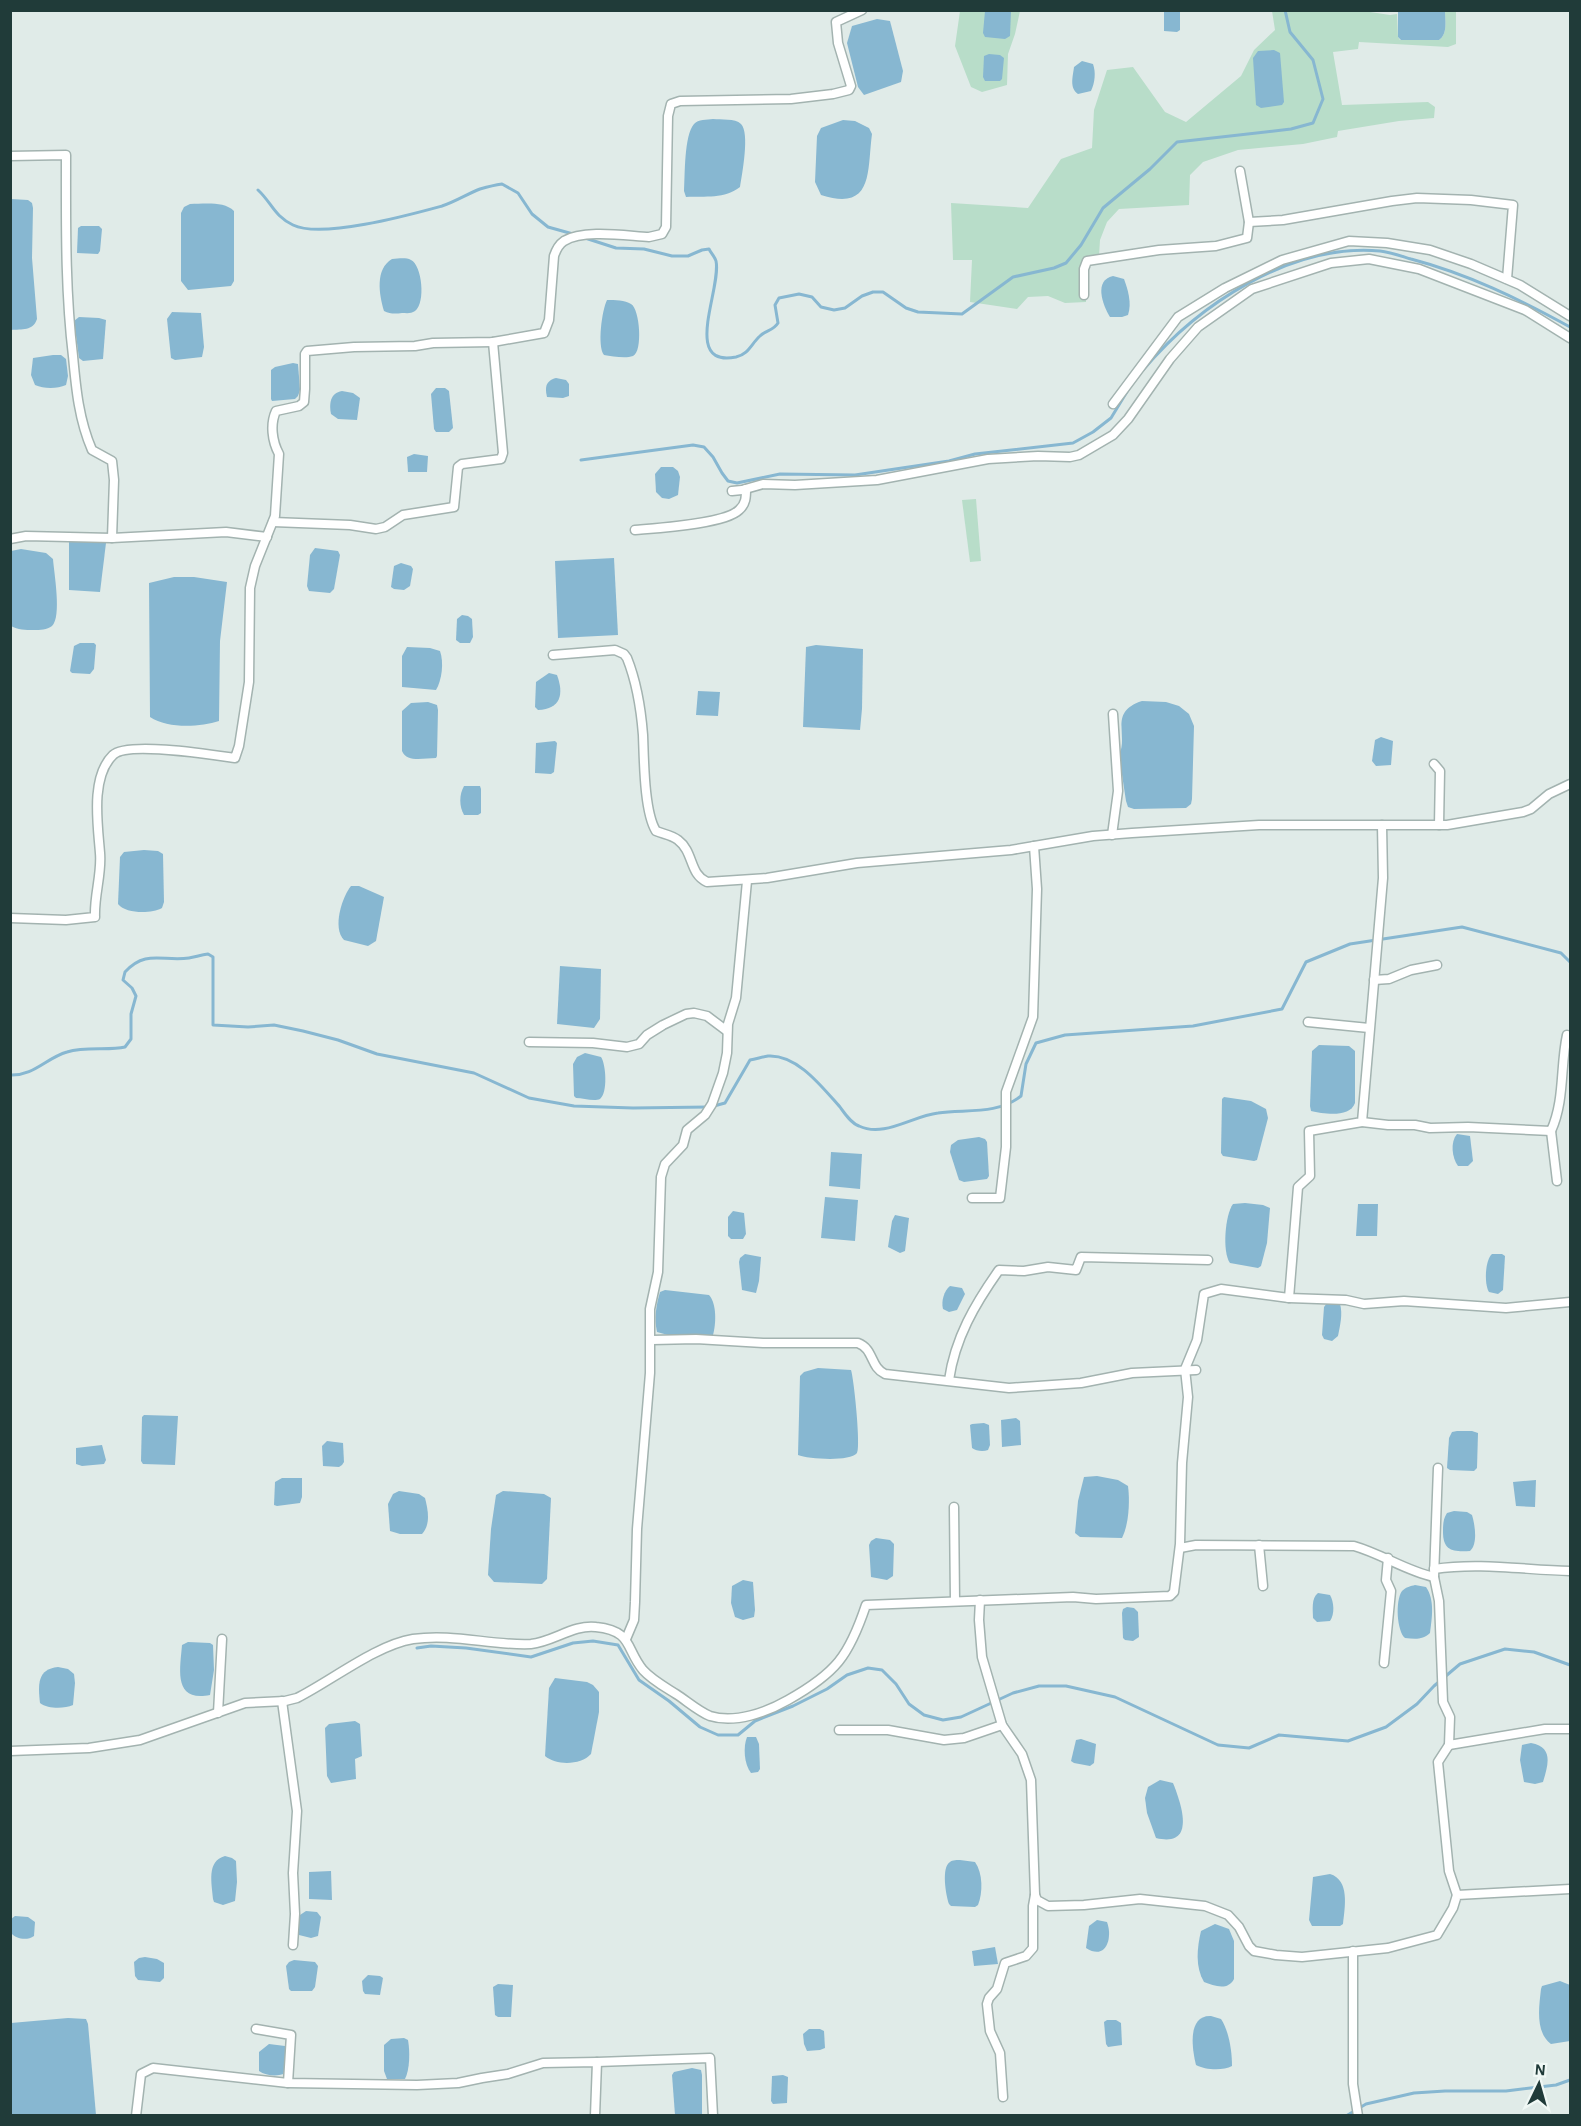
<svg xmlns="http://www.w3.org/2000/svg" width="1581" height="2126" viewBox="0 0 1581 2126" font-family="'Alegreya Sans',sans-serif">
  <rect width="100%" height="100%" fill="#e0ebe8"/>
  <g fill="#b8ddc9">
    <path d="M1357 10 1390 15 1397 14 1398 37 1400 40H1439C1448 34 1445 20 1445 11H1456V44L1448 47 1359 42 1358 49 1333 52 1342 105 1428 102 1435 107 1434 118 1399 121 1338 131 1337 137 1303 144 1238 150 1203 162 1190 175 1189 205 1119 209 1107 222 1100 240 1099 256 1086 269V302L1065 303 1048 296 1028 297 1017 309 970 302 972 260H953L951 203 1028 208 1061 159 1092 148 1094 110 1107 70 1133 67 1165 112 1186 122 1241 76 1254 50 1275 30 1272 11Z"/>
    <polygon points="960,11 1020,11 1015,34 1008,54 1007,85 982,92 971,87 955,46"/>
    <polygon points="976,499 981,561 970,562 962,500"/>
  </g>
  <g fill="#87b7d1">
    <polygon points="985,11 1011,11 1010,36 1005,39 985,37 983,33"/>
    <polygon points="1164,11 1180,11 1180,30 1177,32 1164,31"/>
    <path d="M1398 11H1445C1445 20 1448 34 1439 40H1401L1398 37Z"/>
    <polygon points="877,19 890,21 903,71 901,82 864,95 858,87 847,43 852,26"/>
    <polygon points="1274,50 1280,53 1284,102 1282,105 1261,108 1256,105 1253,58 1258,51"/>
    <polygon points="989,54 1000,55 1004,58 1002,79 1000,81 985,81 983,77 984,56"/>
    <path d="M1082 61 1093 64C1096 72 1095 83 1091 91L1078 94C1069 88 1073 76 1074 67Z"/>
    <path d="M713 119C721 120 735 118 741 124 750 133 742 174 740 187 725 199 705 196 686 197L684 191C685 176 684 135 694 124 698 119 707 120 713 119Z"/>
    <path d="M843 120 855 121 869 128 872 134C867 171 874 212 821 195L815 182 817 136 821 128Z"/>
    <path d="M11 199 28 200 32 203 33 208 32 258 37 319C33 331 22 329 11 330Z"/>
    <path d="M190 204C204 204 224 201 234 211V281L231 286 188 290 181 281V213L184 207Z"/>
    <polygon points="81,226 99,226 102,229 100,251 98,254 77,253 78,228"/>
    <path d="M392 259C398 259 405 257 411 260 422 265 426 303 415 311 411 314 406 313 402 313 395 314 390 314 384 311 379 294 375 269 392 259Z"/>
    <path d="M1113 276 1124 279C1128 290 1132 303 1128 315L1122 317H1110C1102 304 1094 280 1113 276Z"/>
    <path d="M607 300C615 300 625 300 631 304 640 309 643 352 633 356 625 359 612 356 604 355 597 346 602 310 607 300Z"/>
    <polygon points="172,312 201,313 204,347 202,357 175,360 171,358 167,319"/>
    <polygon points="79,317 99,318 106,320 103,359 83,361 79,358 74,321"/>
    <path d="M53 355H61L66 359 68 376 66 385C57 389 44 389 35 385L31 375 33 358Z"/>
    <polygon points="293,363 298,364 300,390 298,396 295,399 272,401 271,399 271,370 275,367"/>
    <path d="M556 378 566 380 569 384V396L563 398 547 397C545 388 545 381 556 378Z"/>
    <polygon points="436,388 445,388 449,391 453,428 449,432 436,432 434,429 431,394"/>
    <path d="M342 391 353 393 360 398 357 420 338 419 331 414C329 404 330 393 342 391Z"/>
    <polygon points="414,454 428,456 427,472 408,472 407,457"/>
    <polygon points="661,467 673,467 678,471 680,477 678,495 669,499 662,498 656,492 655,474"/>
    <polygon points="69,541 106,543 100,592 69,590"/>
    <polygon points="315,548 338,551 340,555 334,589 330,593 309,591 307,586 310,555"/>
    <path d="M21 549 46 553 53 559C54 573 62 617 52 626 47 630 40 630 34 630 25 630 18 630 11 626V551Z"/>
    <polygon points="614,558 618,635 558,638 555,561"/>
    <polygon points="401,563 411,566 413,569 410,586 404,590 394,589 391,587 394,566"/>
    <path d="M174 577H194L227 582 220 641 219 721C200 727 168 729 150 717L149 583Z"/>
    <polygon points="462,615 468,616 472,619 473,637 470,643 460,643 456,640 457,619"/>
    <polygon points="80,643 94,643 96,645 94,669 90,674 72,673 70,671 74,646"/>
    <polygon points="816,645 863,649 862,709 860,730 803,727 806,647"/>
    <path d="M407 647 430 648 440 651C444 662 442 680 436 690L402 687V656Z"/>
    <path d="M549 673 557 675C564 694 561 709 538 710L535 707 536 682Z"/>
    <polygon points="698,691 720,692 718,716 696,715"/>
    <path d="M1142 701 1166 702 1179 706 1189 714 1194 726 1192 799 1191 804 1186 808 1134 809 1128 807 1126 801 1119 755C1129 735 1108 712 1142 701Z"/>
    <path d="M428 702 437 705 438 710 437 756 436 758C424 758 407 763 402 751V711L411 703Z"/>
    <polygon points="1381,737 1393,741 1391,765 1376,766 1372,761 1375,740"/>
    <polygon points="555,741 557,743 554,772 551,774 535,773 536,743"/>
    <path d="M464 786H480L481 789V813L478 815H464C459 806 459 795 464 786Z"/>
    <path d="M144 850 158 851 163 854 164 902 162 908C151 914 126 914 118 904L120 857 124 852Z"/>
    <path d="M351 886H359L384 897 376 941 368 946 344 940C332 928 342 897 351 886Z"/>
    <polygon points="560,966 601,969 600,1019 594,1028 557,1024"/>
    <path d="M1319 1045 1349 1046 1355 1051V1103C1350 1118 1324 1114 1311 1111L1310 1106 1312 1051Z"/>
    <path d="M585 1053 601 1057C606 1064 608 1093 600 1099 594 1102 583 1098 576 1098L574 1096 573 1064 577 1057Z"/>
    <polygon points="1224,1097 1251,1101 1266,1109 1268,1118 1257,1160 1254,1161 1223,1156 1221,1153 1222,1099"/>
    <path d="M1457 1134 1470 1136 1473 1161 1468 1166H1458C1452 1158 1450 1142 1457 1134Z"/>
    <polygon points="979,1137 985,1139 987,1142 989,1176 987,1179 964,1182 959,1180 950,1152 951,1145 958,1140"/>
    <polygon points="831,1152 862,1154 860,1189 829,1186"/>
    <polygon points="825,1197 858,1200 855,1241 821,1238"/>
    <path d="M1245 1203 1263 1205 1270 1208 1267 1243 1261 1266 1258 1268 1230 1263C1222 1252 1225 1215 1233 1204Z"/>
    <polygon points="1358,1204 1378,1204 1377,1236 1356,1236"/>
    <polygon points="733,1211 744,1213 746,1234 743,1239 731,1239 728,1236 728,1217"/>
    <polygon points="895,1215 909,1218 905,1251 900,1253 888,1247 892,1221"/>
    <polygon points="745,1254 761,1257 759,1281 756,1293 742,1290 739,1262 740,1258"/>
    <path d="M1492 1254H1502L1505 1256 1503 1290 1498 1294 1489 1292C1484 1284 1485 1260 1492 1254Z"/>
    <path d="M950 1286 962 1288 965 1294 957 1310 949 1312 943 1309C941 1301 944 1291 950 1286Z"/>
    <path d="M665 1290 709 1295C717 1304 716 1324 713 1335H668L657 1332C654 1319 656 1305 660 1292Z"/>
    <path d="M1334 1302 1340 1304C1343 1314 1340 1326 1338 1336L1332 1341 1324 1339 1322 1335 1324 1307 1327 1303Z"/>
    <path d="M818 1368 851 1370C854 1379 861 1448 857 1453 850 1462 808 1459 798 1455L800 1376 804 1372Z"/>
    <polygon points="144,1415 178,1416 175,1465 143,1464 141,1461 142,1417"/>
    <polygon points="1016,1418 1020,1421 1021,1445 1002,1447 1001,1420"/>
    <path d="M984 1423 989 1425 990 1445 988 1450C983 1452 976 1451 972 1448L970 1425 972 1424Z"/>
    <polygon points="1457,1431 1472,1431 1478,1433 1477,1468 1474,1471 1450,1470 1447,1468 1449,1438 1452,1432"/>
    <polygon points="327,1441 343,1443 344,1462 342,1465 339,1467 323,1466 322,1446"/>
    <polygon points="102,1445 106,1460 104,1464 82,1466 76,1464 76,1448"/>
    <path d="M1097 1476 1118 1480 1128 1486C1130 1501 1129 1524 1122 1538L1080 1537 1075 1533 1078 1501 1084 1477Z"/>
    <polygon points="282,1478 302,1478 302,1497 300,1503 277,1506 274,1505 275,1482"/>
    <polygon points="1536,1480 1535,1507 1516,1506 1513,1482"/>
    <path d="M399 1491 419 1494 425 1498C428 1510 431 1524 422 1534H400L390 1531 388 1504 393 1494Z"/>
    <polygon points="503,1491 544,1494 551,1498 547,1579 542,1584 494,1582 488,1575 491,1529 496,1495"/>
    <path d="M1454 1511 1467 1512 1472 1515C1475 1525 1478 1544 1470 1551 1453 1552 1443 1551 1443 1532 1443 1525 1443 1519 1447 1513Z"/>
    <polygon points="876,1538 890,1540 894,1544 893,1576 887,1580 871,1577 869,1545 871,1541"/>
    <polygon points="743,1580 753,1582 755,1610 754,1617 743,1620 735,1617 731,1603 732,1586"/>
    <path d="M1415 1585 1426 1587C1435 1600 1432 1618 1430 1633 1423 1640 1415 1639 1405 1638 1397 1631 1395 1601 1402 1591 1406 1587 1411 1586 1415 1585Z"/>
    <path d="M1318 1593 1330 1595C1334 1602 1335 1614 1330 1621L1317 1622 1313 1618C1313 1610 1311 1598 1318 1593Z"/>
    <polygon points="1127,1607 1134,1608 1138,1612 1139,1637 1133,1641 1125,1640 1123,1638 1122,1613 1123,1609"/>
    <path d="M188 1642 210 1643 213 1645 214 1670 210 1695C173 1702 180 1670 182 1645Z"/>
    <path d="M58 1667 68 1669 74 1674 75 1683 73 1705C64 1709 48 1709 40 1703 38 1685 37 1669 58 1667Z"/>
    <path d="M555 1678 587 1682 593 1685 599 1692V1712L591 1754C581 1765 557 1766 545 1756L549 1688Z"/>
    <polygon points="355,1721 360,1724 362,1756 355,1759 356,1779 331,1783 327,1776 325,1728 329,1724"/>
    <path d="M747 1737H756L759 1744 760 1769 758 1772 751 1773C744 1764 743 1747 747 1737Z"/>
    <polygon points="1081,1739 1096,1744 1094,1763 1090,1766 1074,1763 1071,1761 1076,1740"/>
    <path d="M1531 1743C1554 1747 1548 1765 1543 1782L1535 1784 1524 1782 1520 1760 1522 1745Z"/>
    <path d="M1160 1780 1173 1783C1181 1803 1197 1848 1156 1838L1147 1813 1145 1798 1148 1787Z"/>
    <path d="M225 1856 232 1858 236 1861 237 1882 235 1901 223 1905 214 1902 213 1899C212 1884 206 1861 225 1856Z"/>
    <path d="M960 1860 975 1862C983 1873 983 1893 978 1905L975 1907 951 1906 949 1904C946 1896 941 1867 950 1862 952 1860 958 1860 960 1860Z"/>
    <polygon points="331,1871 332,1900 309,1899 309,1872"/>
    <path d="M1330 1874C1350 1880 1345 1907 1343 1924L1340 1926H1312L1309 1920 1313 1877Z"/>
    <polygon points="306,1911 317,1912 321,1917 318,1936 311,1938 299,1935 298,1926 300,1915"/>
    <path d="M15 1916 28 1917 35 1922 34 1936C27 1941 16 1939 11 1933V1919Z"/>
    <path d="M1097 1920 1107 1922C1113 1938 1106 1961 1086 1948L1089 1926Z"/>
    <path d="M1215 1924 1229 1929 1234 1941V1979C1228 1991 1214 1986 1204 1982 1195 1967 1197 1948 1201 1931Z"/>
    <polygon points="995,1947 998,1964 974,1966 972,1951"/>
    <polygon points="145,1957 157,1959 164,1963 164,1978 160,1982 138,1980 135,1976 134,1962 139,1958"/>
    <polygon points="294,1960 315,1962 318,1966 315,1987 312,1991 291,1991 289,1989 286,1966 289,1962"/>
    <polygon points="368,1975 380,1976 383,1978 380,1995 365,1994 363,1991 362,1981"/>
    <path d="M1560 1981 1570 1985V2041L1551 2044C1535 2032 1539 2007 1541 1989L1542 1986Z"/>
    <polygon points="498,1984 513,1985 511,2017 498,2017 495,2015 493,1987"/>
    <path d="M1211 2016 1221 2019C1229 2031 1232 2051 1232 2066 1223 2071 1205 2070 1196 2065 1192 2049 1187 2015 1211 2016Z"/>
    <polygon points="68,2018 86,2019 88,2024 96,2115 11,2115 11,2023"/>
    <polygon points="1107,2020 1116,2020 1121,2023 1122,2045 1108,2047 1106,2044 1104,2022"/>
    <polygon points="809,2029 820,2029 824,2031 825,2048 820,2050 807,2051 804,2044 803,2034"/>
    <path d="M404 2038 408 2040C410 2051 410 2069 405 2079H387L384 2071V2045L391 2039Z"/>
    <path d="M269 2044 285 2046 287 2050 286 2073C278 2077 266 2076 259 2071V2052Z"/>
    <polygon points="692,2068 701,2070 702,2075 702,2115 675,2115 672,2075 674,2072"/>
    <polygon points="772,2076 783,2075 788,2077 787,2103 773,2104 771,2101"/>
  </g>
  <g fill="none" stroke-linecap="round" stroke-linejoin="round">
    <g stroke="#87b7d1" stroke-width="3">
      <path d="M258 190C272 203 274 216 293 225 322 239 409 215 442 206 455 202 467 194 480 189 487 187 495 185 502 184L518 193 532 214 548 227 573 234"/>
      <path d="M585 238 616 248 644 249 672 256H688L702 250 709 249C711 253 715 257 716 261 722 288 681 368 736 357 749 354 751 344 760 336 766 330 773 331 778 323L775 305 779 298 799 294 812 297 821 307 834 310 845 308 862 296 873 292H883L906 308 918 312 962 314 1013 277 1054 268 1066 263 1081 245 1103 208 1150 169 1177 142 1291 129 1313 123 1323 99 1313 60 1290 32 1285 10"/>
      <path d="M1143 370C1198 305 1290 243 1380 251 1390 252 1401 256 1411 259 1468 274 1519 299 1570 327"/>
      <polyline points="581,460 693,445 704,447 713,457 722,473 728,481 737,483 780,474 855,475 949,461 975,454 1073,443 1093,432 1111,418 1128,390"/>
      <path d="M10 1075C34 1076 46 1058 67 1052 86 1046 109 1051 125 1047L131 1039V1014L136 996 132 988 123 980 125 972C146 949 163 962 189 958 195 957 201 955 208 954L213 957V1025L248 1027 274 1025 303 1031 338 1040 377 1054 474 1073 529 1098 574 1106 633 1108 708 1107"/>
      <path d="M714 1106 725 1103 750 1060C756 1059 762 1057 768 1056 797 1054 822 1087 840 1107 845 1114 851 1123 859 1126 884 1138 912 1116 938 1113 966 1109 997 1115 1021 1096L1026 1064 1036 1043 1065 1035 1193 1026 1282 1009 1306 962 1350 944 1462 927 1561 953 1570 962"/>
      <polyline points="417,1648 431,1646 466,1648 531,1657 573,1643 593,1641 618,1645 639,1680 669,1701 700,1727 718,1735 738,1735 755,1721 793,1706 827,1689 847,1675 868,1668 882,1670 896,1684 909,1704 924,1715 943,1720 961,1717 1013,1693 1039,1686 1066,1686 1115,1697 1218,1745 1249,1748 1279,1735 1348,1741 1386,1727 1417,1704 1434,1686 1460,1664 1505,1649 1534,1652 1570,1665"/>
      <polyline points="1346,2116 1366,2104 1414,2093 1445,2091 1506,2091 1556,2085 1570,2080"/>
    </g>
    <g stroke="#a3b3b0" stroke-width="11">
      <g id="minor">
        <path d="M10 156 66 155C66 222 65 289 73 356 76 389 79 420 92 450L112 461 114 480 112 538"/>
        <polyline points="1249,222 1283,220 1392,201 1417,198 1471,200 1513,205 1507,279"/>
        <polyline points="1084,295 1084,269 1087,261 1159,250 1216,246 1247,238 1249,222 1240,171"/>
        <polyline points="1113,404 1178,317 1225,288 1282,260 1349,241 1387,243 1430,250 1471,264 1520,285 1570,316"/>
        <polyline points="732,491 742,490 763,484 795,485 877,480 988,459 1038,456 1070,457 1079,455 1113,435 1128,419 1170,359 1198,327 1252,289 1331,263 1369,259 1419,269 1525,310 1570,338"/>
        <polyline points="273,522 350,525 376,529 385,527 403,515 454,507 458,467 462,464 501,459 503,453 493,342"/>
        <path d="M635 530C657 528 725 524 739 510 746 504 746 497 746 489"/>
        <polyline points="10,539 26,536 112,538 226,532 267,537"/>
        <path d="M553 655 615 650 624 654 627 658C637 683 641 709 643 735 644 759 644 812 656 831 663 834 672 835 678 840 694 852 689 874 707 882L767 878 857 863 1011 850 1093 836 1132 833 1259 825H1447L1523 812 1531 809 1549 794 1570 784"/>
        <polyline points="1434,764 1440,771 1439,825"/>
        <polyline points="1112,835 1118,791 1113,714"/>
        <path d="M10 918 66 920 95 917C94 895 102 874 100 853 98 826 90 777 113 755 127 741 214 755 235 758L239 746 249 682 250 588 255 566 275 516 279 454C272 441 270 424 276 411L299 406 304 402 305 389V354L307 351 354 347 415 346 433 343 493 342 544 333 549 320 554 256C556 250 558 245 564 241 584 229 627 236 649 237L662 234 666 227 668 116 671 104 680 101 791 99 833 94 849 90 851 86 838 43 836 22 862 10"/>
        <polyline points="1374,980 1389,979 1411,970 1437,965"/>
        <polyline points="1308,1022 1369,1028"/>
        <polyline points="529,1042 593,1043 627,1047 639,1044 647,1035 663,1025 686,1014 694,1013 707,1016 727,1031"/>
        <path d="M1362 1122 1388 1125H1415L1430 1128 1468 1127 1551 1131C1565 1100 1560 1067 1567 1035"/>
        <polyline points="1551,1131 1557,1181"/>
        <polyline points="972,1198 1000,1198 1006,1147 1006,1092 1033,1017 1037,889 1034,846"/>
        <polyline points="1289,1298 1298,1187 1310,1176 1309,1131 1362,1122 1383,878 1382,825"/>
        <path d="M652 1340 696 1339 763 1343H858C874 1349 870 1367 885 1374L1009 1388 1081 1383 1132 1373 1196 1370"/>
        <path d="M949 1380C955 1338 975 1304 999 1270L1024 1271 1048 1267 1076 1270 1081 1257 1208 1260"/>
        <polyline points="1438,1468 1434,1577 1439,1601 1443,1702 1450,1717 1449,1745 1438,1762 1449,1871 1457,1895"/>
        <polyline points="954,1507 955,1601"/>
        <polyline points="1259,1545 1263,1586"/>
        <path d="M1180 1548 1196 1545 1354 1546C1382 1554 1406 1571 1434 1577"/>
        <path d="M1434 1569C1480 1562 1525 1570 1570 1571"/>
        <polyline points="980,1600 979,1620 982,1657 1002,1725 1022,1754 1031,1780 1035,1895 1037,1900 1048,1906 1084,1905 1140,1899 1205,1906 1228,1915 1239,1927 1249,1946 1254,1951 1276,1955 1302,1957 1388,1948 1437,1935 1453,1908 1457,1895 1570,1889"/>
        <polyline points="626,1639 634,1620 635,1602 637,1529 650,1373 650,1309 658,1272 661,1177 665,1164 683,1145 687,1130 705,1115 712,1104 723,1073 727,1053 728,1024 736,998 747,881"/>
        <polyline points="1384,1663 1391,1591 1386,1580 1388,1558"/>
        <polyline points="282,1701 297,1811 293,1873 295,1914 293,1945"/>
        <polyline points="218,1713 222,1639"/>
        <polyline points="839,1730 888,1730 944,1740 964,1738 1002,1725"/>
        <polyline points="1449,1745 1545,1729 1570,1729"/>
        <path d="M10 1751 89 1748 140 1740 245 1703 285 1701 297 1698C331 1681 376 1645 413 1639 454 1633 492 1646 531 1644 553 1642 574 1624 596 1627 633 1631 625 1648 643 1670 652 1680 665 1687 676 1694 687 1701 698 1711 710 1716 735 1724 767 1712 788 1700 836 1673 849 1656 866 1605L1073 1597 1096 1599 1170 1596 1174 1592 1180 1544 1182 1463 1188 1397 1185 1369 1197 1340 1204 1294 1221 1289 1289 1298 1346 1300 1364 1304 1404 1301 1506 1308 1570 1302"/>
        <polyline points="1353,1951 1353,2084 1358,2116"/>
        <polyline points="256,2029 291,2035 288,2083"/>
        <polyline points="597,2062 710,2058 713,2116"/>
        <polyline points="1003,2097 1000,2053 990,2031 987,2004 989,1998 997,1989 1005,1963 1026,1956 1033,1948 1033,1906 1035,1895"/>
        <polyline points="136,2116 141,2074 153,2068 288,2083 417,2085 458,2083 482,2078 508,2074 543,2063 597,2062 595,2116"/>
      </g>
    </g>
    <use href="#minor" stroke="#fff" stroke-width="8"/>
  </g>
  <rect width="1581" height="2126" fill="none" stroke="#203b39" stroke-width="24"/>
  <g transform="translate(1539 2084) rotate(5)" stroke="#f0f8f5" stroke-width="4.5" paint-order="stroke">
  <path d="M0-4.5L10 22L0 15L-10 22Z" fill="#203b39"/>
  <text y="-9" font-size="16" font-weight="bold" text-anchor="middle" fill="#203b39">N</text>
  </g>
</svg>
